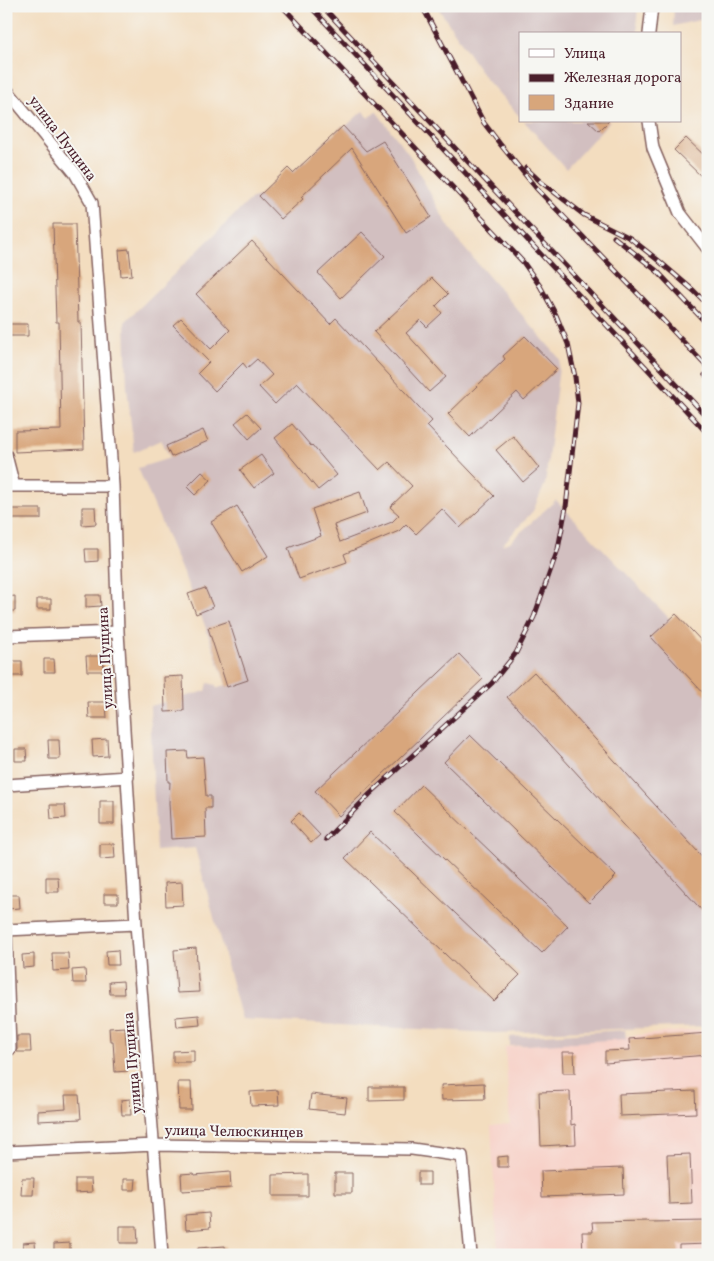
<svg xmlns="http://www.w3.org/2000/svg" width="714" height="1261" viewBox="0 0 714 1261" font-family="Vollkorn,serif">
<style>
.built{fill:#f7d1c8}
.industrial{fill:#d2bfc0}
.building{fill:#d8a67b}
.lines{fill:none;stroke-linecap:round;stroke-linejoin:round}
.minor-casing{stroke:#85625f;stroke-width:14}
.path{stroke:#85625f;stroke-width:2;stroke-dasharray:1 4;stroke-linecap:butt}
.minor{stroke:#fff;stroke-width:11}
.rail-casing{stroke:#4a1f2b;stroke-width:5}
.rail{stroke:#f6f6f2;stroke-width:3;stroke-dasharray:9;stroke-linecap:butt}
.labels{text-anchor:middle;stroke-width:4;stroke-linejoin:round;paint-order:stroke}
.street-label{font-size:15px;fill:#4a1f2b;stroke:#f6f6f2}
</style>
<rect width="100%" height="100%" fill="#f6f6f2"/>
<filter id="ink" filterUnits="userSpaceOnUse"><feTurbulence type="fractalNoise" baseFrequency=".02" numOctaves="2"/><feDisplacementMap in="SourceGraphic" scale="10" xChannelSelector="R" yChannelSelector="G"/><feConvolveMatrix kernelMatrix="1 2 1 2 8 2 1 2 1" color-interpolation-filters="sRGB"/></filter>
<filter id="wash" filterUnits="userSpaceOnUse"><feTurbulence type="fractalNoise" baseFrequency=".0096" numOctaves="4" result="noise"/><feDisplacementMap in="SourceGraphic" scale="20" xChannelSelector="R" yChannelSelector="G"/><feGaussianBlur stdDeviation="1.12" result="paint"/><feColorMatrix in="noise" values="0 0 0 0 0 0 0 0 0 0 0 0 0 0 0 0 0 1.4 0 .05"/><feComposite in="paint" operator="in"/></filter>
<g filter="url(#wash)">
<rect width="100%" height="100%" fill="#f3ddbf"/>
<path class="built" d="M 708,1029 L 708,1255 L 498,1255 L 491,1126 L 510,1124 L 505,1047 Z"/>
<path class="industrial" d="M 437,6 L 638,6 L 637,18 L 638,34 L 520,34 L 520,117 L 485,78 Z
M 674,6 L 708,6 L 708,18 L 673,26 Z
M 363,111 L 369,118 L 376,111 L 410,156 L 443,217 L 459,242 L 560,359 L 545,484 L 533,511 L 502,545 L 510,542 L 556,500 L 708,659 L 708,1026 L 495,1033 L 242,1020 L 195,848 L 156,851 L 150,706 L 206,691 L 208,683 L 216,685 L 216,688 L 226,685 L 204,623 L 138,468 L 170,458 L 161,440 L 134,452 L 127,387 L 125,322 L 252,198 L 259,196 L 288,168 L 293,172 L 343,125 L 345,127 Z
M 524,121 L 610,121 L 566,169 Z
M 625,1030 L 626,1039 L 510,1046 L 510,1037 Z"/>
<g id="blocks">
<path class="building" d="M 588,121 L 609,121 L 599,131 Z
M 343,126 L 366,151 L 383,141 L 431,217 L 406,233 L 352,148 L 301,197 L 303,199 L 281,219 L 259,196 L 288,168 L 293,173 Z
M 686,138 L 708,159 L 708,173 L 703,178 L 674,150 Z
M 53,224 L 75,224 L 78,322 L 81,322 L 84,449 L 15,452 L 15,431 L 61,430 L 59,322 L 56,322 Z
M 362,232 L 385,256 L 341,298 L 318,273 Z
M 252,241 L 330,324 L 336,318 L 432,421 L 427,426 L 494,496 L 460,528 L 442,509 L 416,534 L 406,524 L 399,531 L 344,554 L 347,562 L 299,579 L 288,548 L 321,536 L 312,509 L 360,492 L 367,513 L 334,525 L 340,542 L 392,522 L 399,515 L 390,507 L 412,486 L 389,462 L 380,470 L 297,383 L 275,404 L 259,387 L 272,375 L 257,359 L 247,368 L 243,363 L 215,391 L 198,373 L 209,362 L 173,325 L 181,318 L 211,349 L 230,330 L 196,294 Z
M 129,249 L 132,275 L 121,276 L 119,250 Z
M 432,278 L 448,294 L 436,306 L 442,313 L 427,327 L 420,320 L 406,333 L 446,377 L 429,392 L 374,332 Z
M 6,324 L 28,324 L 28,336 L 6,336 Z
M 525,336 L 557,369 L 524,400 L 517,392 L 470,437 L 448,414 L 505,359 L 503,356 Z
M 247,413 L 261,428 L 249,439 L 235,423 Z
M 292,424 L 311,446 L 312,445 L 337,475 L 318,490 L 275,438 Z
M 203,430 L 208,441 L 171,457 L 166,446 Z
M 513,436 L 539,468 L 523,482 L 496,450 Z
M 261,455 L 274,473 L 254,488 L 240,470 Z
M 202,472 L 211,480 L 195,495 L 187,487 Z
M 237,506 L 268,556 L 242,572 L 211,522 Z
M 82,507 L 95,507 L 96,524 L 82,525 Z
M 6,509 L 41,509 L 41,519 L 6,519 Z
M 85,549 L 98,549 L 98,561 L 86,562 Z
M 205,588 L 213,607 L 196,614 L 188,594 Z
M 86,595 L 100,595 L 101,606 L 86,607 Z
M 15,596 L 15,611 L 6,611 L 6,597 Z
M 37,599 L 51,599 L 51,609 L 37,609 Z
M 676,614 L 708,648 L 708,698 L 651,637 Z
M 229,621 L 248,680 L 227,687 L 208,628 Z
M 459,654 L 483,679 L 339,816 L 315,791 Z
M 86,656 L 103,656 L 104,671 L 87,671 Z
M 44,659 L 54,659 L 55,672 L 44,672 Z
M 10,661 L 22,661 L 22,676 L 10,676 Z
M 534,672 L 708,863 L 708,917 L 507,697 Z
M 183,676 L 184,711 L 165,712 L 164,677 Z
M 88,702 L 106,702 L 107,718 L 89,718 Z
M 470,735 L 616,876 L 589,903 L 444,762 Z
M 107,739 L 108,756 L 93,757 L 92,740 Z
M 48,740 L 59,740 L 60,759 L 49,759 Z
M 15,749 L 26,749 L 27,761 L 15,761 Z
M 187,751 L 188,758 L 203,757 L 206,796 L 211,796 L 211,808 L 205,808 L 206,837 L 171,839 L 169,803 L 170,782 L 168,782 L 167,752 Z
M 421,785 L 568,926 L 542,953 L 395,812 Z
M 100,801 L 114,801 L 114,824 L 100,824 Z
M 50,805 L 65,805 L 66,818 L 51,819 Z
M 299,813 L 320,835 L 311,843 L 291,821 Z
M 370,832 L 520,975 L 494,1001 L 345,858 Z
M 100,844 L 114,844 L 115,858 L 100,859 Z
M 46,877 L 58,877 L 59,892 L 46,892 Z
M 182,882 L 183,905 L 166,906 L 165,883 Z
M 104,894 L 118,894 L 118,903 L 104,903 Z
M 6,895 L 19,895 L 20,908 L 6,909 Z
M 196,948 L 199,992 L 177,993 L 174,950 Z
M 118,950 L 119,965 L 107,965 L 106,951 Z
M 52,953 L 68,953 L 69,970 L 53,971 Z
M 34,954 L 34,967 L 23,968 L 22,955 Z
M 85,969 L 86,983 L 73,983 L 72,970 Z
M 123,981 L 124,994 L 110,994 L 109,982 Z
M 199,1015 L 200,1025 L 177,1027 L 176,1017 Z
M 125,1027 L 128,1071 L 115,1072 L 113,1041 L 110,1041 L 109,1028 Z
M 708,1033 L 708,1055 L 605,1063 L 605,1051 L 630,1050 L 629,1039 Z
M 17,1036 L 30,1036 L 31,1052 L 17,1052 Z
M 194,1050 L 194,1062 L 173,1062 L 173,1051 Z
M 562,1052 L 574,1052 L 575,1073 L 563,1073 Z
M 178,1082 L 191,1082 L 192,1110 L 179,1110 Z
M 484,1083 L 485,1099 L 442,1100 L 441,1085 Z
M 369,1087 L 404,1087 L 404,1100 L 369,1101 Z
M 278,1090 L 279,1105 L 251,1106 L 250,1092 Z
M 570,1091 L 571,1125 L 575,1124 L 576,1144 L 541,1146 L 539,1092 Z
M 695,1091 L 696,1113 L 620,1116 L 619,1094 Z
M 311,1094 L 347,1098 L 345,1113 L 309,1109 Z
M 65,1095 L 79,1095 L 81,1119 L 38,1121 L 38,1111 L 66,1109 Z
M 130,1099 L 131,1115 L 122,1115 L 121,1100 Z
M 690,1154 L 692,1203 L 669,1204 L 667,1155 Z
M 508,1156 L 508,1167 L 498,1167 L 498,1157 Z
M 623,1168 L 624,1194 L 542,1197 L 541,1171 Z
M 230,1172 L 231,1188 L 182,1191 L 181,1174 L 194,1173 L 194,1175 Z
M 418,1172 L 430,1172 L 430,1185 L 418,1185 Z
M 335,1173 L 352,1173 L 352,1193 L 335,1193 Z
M 308,1174 L 308,1196 L 273,1196 L 273,1175 Z
M 22,1178 L 34,1178 L 33,1195 L 21,1195 Z
M 75,1179 L 91,1179 L 92,1192 L 75,1193 Z
M 124,1179 L 136,1179 L 135,1190 L 124,1190 Z
M 209,1213 L 210,1228 L 186,1230 L 185,1215 Z
M 648,1221 L 648,1222 L 708,1221 L 708,1244 L 679,1245 L 679,1255 L 594,1255 L 594,1254 L 583,1254 L 582,1232 L 593,1232 L 592,1222 Z
M 120,1226 L 137,1226 L 138,1243 L 120,1243 Z
M 35,1242 L 36,1255 L 24,1255 L 23,1243 Z
M 70,1243 L 70,1255 L 54,1255 L 54,1244 Z
M 225,1246 L 226,1255 L 198,1255 L 198,1248 Z"/>
</g>
</g>
<g filter="url(#ink)">
<use href="#blocks" fill-opacity="0" stroke="#85625f" stroke-width="1"/>
<g class="lines">
<g class="minor-casing">
<path id="minor" d="M 649,34 L 652,6
M 6,89 L 75,173 L 92,203 L 113,486 L 118,632 L 136,924 L 162,1255
M 649,121 L 653,148 L 680,213 L 708,249
M 6,455 L 14,486
M 6,486 L 113,486
M 6,636 L 118,632
M 6,785 L 128,777
M 6,930 L 136,924
M 6,930 L 10,1049 L 6,1051
M 6,1152 L 154,1145 L 412,1149 L 462,1156 L 471,1255"/>
</g>
<path class="path" d="M 6,16 L 16,6"/>
<use href="#minor" class="minor"/>
<g class="rail-casing">
<path id="rail" d="M 282,6 L 523,262 L 540,286 L 556,315 L 568,344 L 575,377 L 578,403 L 566,507 L 558,549 L 534,617 L 516,653 L 492,683 L 370,794 L 326,839
M 310,6 L 708,434
M 322,6 L 708,418
M 422,6 L 484,123 L 500,144 L 536,188 L 643,299 L 708,368
M 526,168 L 541,182 L 584,215 L 630,238 L 659,261 L 694,291 L 708,305
M 614,237 L 657,271 L 708,325
M 705,375 L 708,378"/>
</g>
<use href="#rail" class="rail"/>
</g>
</g>
<g class="labels">
<g class="street-label">
<text transform="translate(63 138) rotate(53)" y="5">улица Пущина</text>
<text transform="translate(105 658) rotate(-93)" y="5">улица Пущина</text>
<text transform="translate(132 1063) rotate(-95)" y="5">улица Пущина</text>
<text transform="translate(234 1131) rotate(1)" y="5">улица Челюскинцев</text>
</g>
</g>
<rect width="714" height="1261" fill="none" stroke="#f6f6f2" stroke-width="25"/>
<rect x="519" y="32" width="162" height="90" fill="#f6f6f2" stroke="#b1a0a2"/>
<rect x="529" y="49" width="25" height="8" fill="#ffffff" stroke="#b1a0a2"/>
<text x="564" y="58" font-size="15" fill="#4a1f2b">Улица</text>
<rect x="529" y="74" width="25" height="8" fill="#4a1f2b" stroke="#b1a0a2"/>
<text x="564" y="82" font-size="15" fill="#4a1f2b">Железная дорога</text>
<rect x="529" y="95" width="25" height="15" fill="#d8a67b" stroke="#b1a0a2"/>
<text x="564" y="108" font-size="15" fill="#4a1f2b">Здание</text>
</svg>
